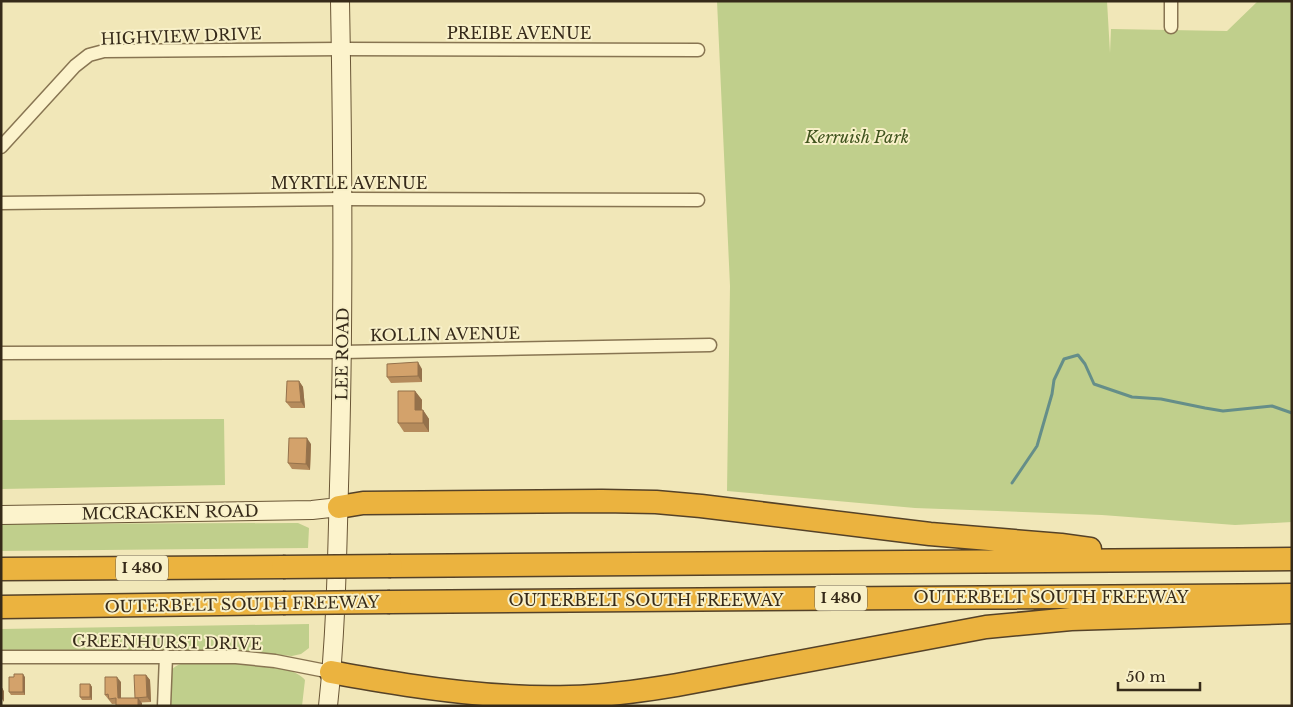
<svg xmlns="http://www.w3.org/2000/svg" width="1293" height="707" viewBox="0 0 1293 707" font-family="'Libre Baskerville',serif">
<style>
.green{fill:#c0cf8c}
.lines{fill:none;stroke-linecap:round;stroke-linejoin:round}
.stream{stroke:#658e89;stroke-width:3}
.street-casing{stroke:#887552;stroke-width:15}
.secondary-casing{stroke:#6a5636;stroke-width:20}
.highway-casing{stroke:#554228;stroke-width:25}
.street{stroke:#fcf3cc;stroke-width:12}
.secondary{stroke:#fcf3cc;stroke-width:18}
.highway{stroke:#ebb33f;stroke-width:22}
.highway-bridge-casing{stroke:#554228;stroke-width:25;stroke-linecap:butt}
.highway-bridge{stroke:#ebb33f;stroke-width:22}
.wall{fill:#b58b5c}
.shaded-wall{fill:#94714b}
.building{fill:#d3a26b;stroke:#94714b}
.labels{text-anchor:middle;stroke-width:4;stroke-linejoin:round;paint-order:stroke}
.shield{fill:#f8f0c8;stroke:#70654e;stroke-width:1}
.shield-label{font-size:15px;font-weight:bold;fill:#362a19}
.street-label{font-size:16px;fill:#362a19;stroke:#f8f0c8}
.park-label{font-size:16px;font-style:italic;fill:#40541e;stroke:#f8f0c8}
</style>
<rect width="100%" height="100%" fill="#f1e7b8"/>
<path class="green" d="M 717,1 L 1107,1 L 1110,53 L 1111,29 L 1227,31 L 1258,1 L 1292,1 L 1292,522 L 1235,525 L 1102,515 L 915,508 L 727,491 L 730,286 Z
M 224,419 L 225,485 L 1,489 L 1,420 Z
M 292,523 L 298,523 L 309,528 L 308,548 L 1,551 L 1,524 Z
M 309,624 L 309,648 L 301,654 L 292,656 L 229,650 L 1,652 L 1,629 Z
M 214,663 C 235,664 293,663 305,680 L 302,706 L 170,706 L 171,671 C 179,659 200,663 214,663 Z"/>
<g class="lines">
<path class="stream" d="M 1012,483 L 1037,446 L 1052,394 L 1054,380 L 1064,359 L 1078,355 L 1085,364 L 1094,384 L 1132,397 L 1161,399 L 1205,408 L 1223,411 L 1272,406 L 1292,413"/>
<g class="street-casing">
<path id="street" d="M 1171,1 L 1171,27
M 1,147 L 75,66 L 89,55 L 104,51 L 341,49 L 698,50
M 1,203 L 343,199 L 698,200
M 1,353 L 342,352 L 710,345
M 1,657 L 236,657 L 275,661 L 331,672
M 164,706 L 166,656"/>
</g>
<g class="secondary-casing">
<path id="secondary" d="M 1,515 L 312,510 L 339,507
M 328,706 C 336,633 337,560 339,486 C 344,325 343,163 340,1"/>
</g>
<g class="highway-casing">
<path id="highway" d="M 339,507 L 363,503 L 602,501 L 656,502 L 701,506 L 930,534 L 1061,545 L 1090,549
M 391,566 L 1292,559
M 1,569 L 283,567
M 390,602 L 1292,595
M 1,607 L 283,603
M 331,672 C 357,677 382,681 407,685 C 461,693 516,699 570,697 C 606,696 641,691 677,685 L 986,627 L 1071,619 L 1292,612"/>
</g>
<use href="#street" class="street"/>
<use href="#secondary" class="secondary"/>
<use href="#highway" class="highway"/>
<g class="highway-bridge-casing">
<path id="highway-bridge" d="M 283,567 L 391,566
M 283,603 L 390,602"/>
</g>
<use href="#highway-bridge" class="highway-bridge"/>
</g>
<path class="wall" d="M 422,369 L 422,382 L 391,383 L 387,377 Z
M 299,381 L 303,387 L 305,408 L 291,408 L 286,402 Z
M 415,391 L 422,400 L 422,410 L 423,410 L 429,419 L 429,432 L 404,432 L 398,423 Z
M 311,444 L 310,470 L 292,469 L 288,463 Z
M 146,675 L 150,680 L 151,702 L 112,704 L 105,695 L 121,682 L 121,698 L 135,698 Z
M 25,677 L 25,695 L 11,695 L 9,692 Z
M 90,684 L 92,687 L 92,700 L 82,700 L 80,697 Z"/>
<path class="shaded-wall" d="M 418,362 L 422,369 L 422,382 L 418,376 Z
M 299,381 L 303,387 L 305,408 L 301,402 Z
M 415,391 L 422,400 L 421,419 L 415,410 Z
M 423,410 L 429,419 L 429,432 L 423,423 Z
M 307,438 L 311,444 L 310,470 L 306,464 Z
M 23,674 L 25,677 L 25,695 L 23,692 Z
M 146,675 L 150,680 L 151,702 L 147,697 Z
M 117,677 L 121,682 L 121,703 L 118,698 Z
M 90,684 L 92,687 L 92,700 L 90,697 Z
M 2,688 L 4,691 L 4,702 L 2,699 Z
M 138,698 L 142,703 L 142,706 L 138,706 Z"/>
<path class="building" d="M 418,362 L 418,376 L 387,377 L 387,364 Z
M 287,381 L 299,381 L 301,402 L 286,402 Z
M 398,391 L 415,391 L 415,410 L 423,410 L 423,423 L 398,423 Z
M 289,438 L 307,438 L 306,464 L 288,463 Z
M 14,674 L 23,674 L 23,692 L 9,692 L 9,677 L 14,677 Z
M 134,675 L 146,675 L 147,697 L 135,698 L 138,698 L 138,706 L 116,706 L 116,698 L 109,699 L 108,694 L 105,695 L 105,677 L 117,677 L 118,698 L 135,698 Z
M 80,684 L 90,684 L 90,697 L 80,697 Z
M 1,688 L 2,688 L 2,699 L 1,699 Z"/>
<g class="labels">
<g class="shield">
<rect x="116" y="555.5" width="52" height="25" rx="4"/>
<rect x="815" y="585.5" width="52" height="25" rx="4"/>
</g>
<g class="shield-label">
<text x="142" y="573">I 480</text>
<text x="841" y="603">I 480</text>
</g>
<g class="street-label">
<text x="519" y="39">PREIBE AVENUE</text>
<text transform="translate(181 36) rotate(-2)" y="6">HIGHVIEW DRIVE</text>
<text x="349" y="189">MYRTLE AVENUE</text>
<text transform="translate(445 334) rotate(-1)" y="6">KOLLIN AVENUE</text>
<text transform="translate(342 354) rotate(-89)" y="6">LEE ROAD</text>
<text transform="translate(170 512) rotate(-1)" y="6">MCCRACKEN ROAD</text>
<text x="1051" y="603">OUTERBELT SOUTH FREEWAY</text>
<text x="646" y="606">OUTERBELT SOUTH FREEWAY</text>
<text transform="translate(242 604) rotate(-1)" y="6">OUTERBELT SOUTH FREEWAY</text>
<text transform="translate(167 642) rotate(1)" y="6">GREENHURST DRIVE</text>
</g>
<g class="park-label">
<text x="857" y="143">Kerruish Park</text>
</g>
</g>
<rect width="1293" height="707" fill="none" stroke="#362a19" stroke-width="5"/>
<path d="M1118 682v8h82v-8" fill="none" stroke="#362a19" stroke-width="2.5"/>
<text x="1126" y="682" font-size="15" fill="#362a19" stroke="#f8f0c8" stroke-width="4" paint-order="stroke">50 m</text>
</svg>
